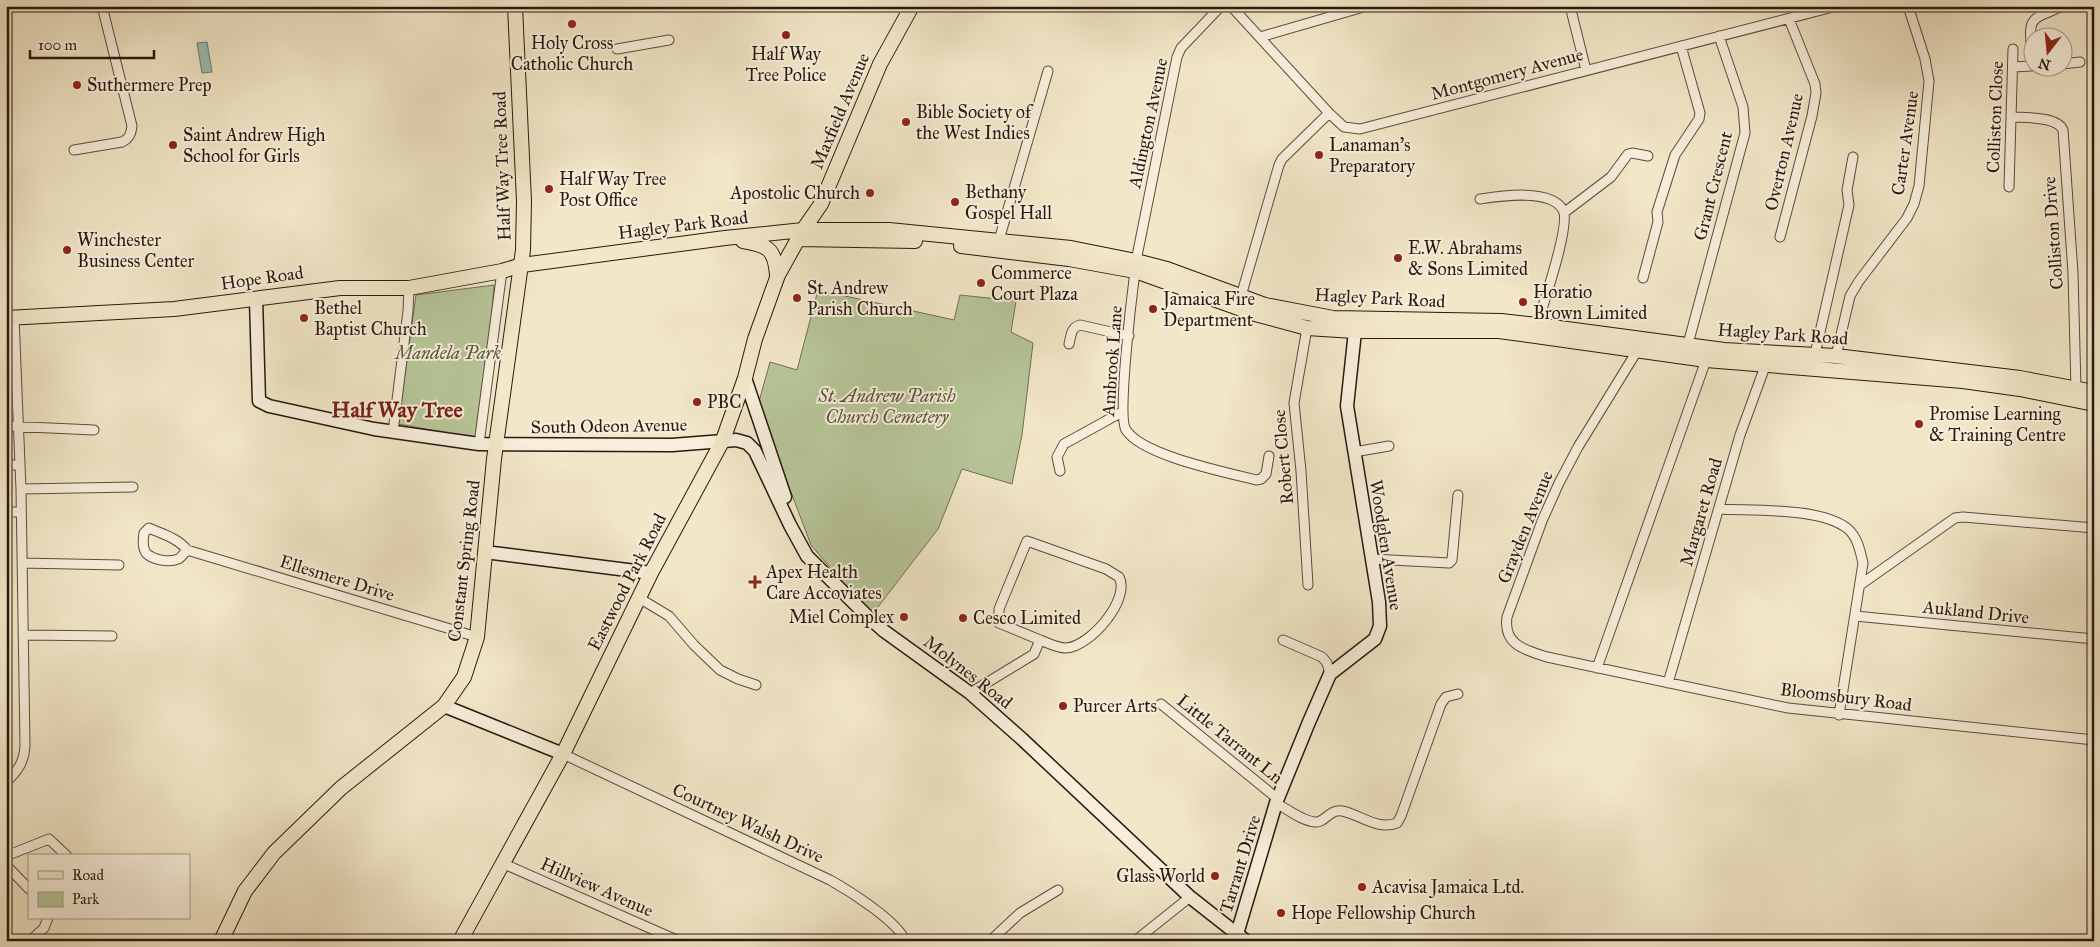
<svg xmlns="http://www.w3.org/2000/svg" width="2100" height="947" viewBox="0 0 2100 947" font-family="'IM FELL Great Primer',serif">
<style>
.green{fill:#b7c699;stroke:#706f54}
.water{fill:#9bbfb7;stroke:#6d7c74}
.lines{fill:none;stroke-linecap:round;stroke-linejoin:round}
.street-casing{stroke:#5b4c3d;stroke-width:11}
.secondary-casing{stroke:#29180f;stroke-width:15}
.primary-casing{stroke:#29180f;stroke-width:16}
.street{stroke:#f7efdb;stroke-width:9}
.secondary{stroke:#f7efdb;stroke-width:12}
.primary{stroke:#f2e7c8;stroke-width:14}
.poi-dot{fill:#8f2418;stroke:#f7efdb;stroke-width:2}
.labels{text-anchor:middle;stroke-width:4;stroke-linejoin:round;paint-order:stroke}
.poi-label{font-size:18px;fill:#29180f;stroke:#f7efdb;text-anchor:start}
.street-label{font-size:18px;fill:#29180f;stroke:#f7efdb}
.park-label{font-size:18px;font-style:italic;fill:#5b553f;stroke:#f7efdb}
.district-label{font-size:22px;font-weight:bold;fill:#7a1f14;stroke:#f7efdb}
</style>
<rect width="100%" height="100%" fill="#f2e7c8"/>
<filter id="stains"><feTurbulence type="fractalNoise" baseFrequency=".004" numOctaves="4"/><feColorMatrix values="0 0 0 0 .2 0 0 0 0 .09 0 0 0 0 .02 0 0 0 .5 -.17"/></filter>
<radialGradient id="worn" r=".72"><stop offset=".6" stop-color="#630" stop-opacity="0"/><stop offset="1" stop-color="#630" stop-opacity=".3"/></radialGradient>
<path class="green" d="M 494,285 L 490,339 L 476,438 L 398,424 L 416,295 Z
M 818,290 L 954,320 L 960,295 L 1016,301 L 1011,332 L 1033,343 L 1022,435 L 1012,484 L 962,469 L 938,529 L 871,616 L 811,545 L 758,405 L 770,362 L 797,370 Z"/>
<path class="water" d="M 207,42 L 212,72 L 202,73 L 197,43 Z"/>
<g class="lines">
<g class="street-casing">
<path id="street" d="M 1231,6 L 1329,113 L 1344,127 L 1360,129 L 1837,6
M 1570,6 L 1586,70
M 1260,37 L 1367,6
M 617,49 L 669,40
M 2032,53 C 2028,16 2030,20 2063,6
M 2062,64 L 2080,62
M 2013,67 L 2032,66
M 2011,117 C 2025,118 2057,116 2063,130 L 2073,273 L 2076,389
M 74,150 L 122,142 C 129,139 131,134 132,126 L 102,6
M 2009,187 L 2013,49
M 1480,199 C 1500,196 1551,188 1563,210 C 1571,224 1543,305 1537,325
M 1565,212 L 1611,177 L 1628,154 L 1632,153 L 1648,156
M 1780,237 L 1812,116 L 1816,93 L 1815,84 L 1789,19
M 999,240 L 1048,71
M 1136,261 L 1177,57 L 1181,48 L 1221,6
M 1135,271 C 1132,294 1117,417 1126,430 C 1143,456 1226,472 1256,480 L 1261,479 L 1266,474 L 1269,456
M 1643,278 L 1658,222 L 1657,212 L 1675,155 L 1699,119 L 1700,113 L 1681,46
M 1241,296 L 1279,165 L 1282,159 L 1329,113
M 1307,328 L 1294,403 L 1301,471 L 1308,585
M 1069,344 C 1071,336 1071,327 1080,325 L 1129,336
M 1688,344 L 1745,133 L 1743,107 L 1719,36
M 1637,351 L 1578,447 L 1559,483 L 1542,521 L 1507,617 C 1503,645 1525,650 1547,657 L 1788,708 L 2094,740
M 1815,354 L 1849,205 L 1847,190 L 1853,157
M 1836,356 L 1850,296 L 1859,281 L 1907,218 L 1914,204 L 1919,186 L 1929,81 L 1925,59 L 1908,6
M 6,426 L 94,430
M 393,432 L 408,311 L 409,288
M 479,444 L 502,271
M 1354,452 L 1389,446
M 6,465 L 20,465
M 1060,471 L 1057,457 L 1064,444 L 1122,412
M 21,489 L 133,487
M 1719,509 C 1753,511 1821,507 1848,529 C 1858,538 1860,551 1863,563 L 1839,715
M 6,512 L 21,512
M 187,550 C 178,538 162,534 149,528 L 144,533 C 143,539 142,547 146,553 C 153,560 169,563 178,559 C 181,558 184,553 187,550 L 477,637
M 1372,559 L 1449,563 L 1452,560 L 1458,495
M 22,563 L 119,565
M 1860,585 L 1955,518 L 1963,517 L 2094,528
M 639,598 L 669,616 L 694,645 L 720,670 L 738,679 L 756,685
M 1855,616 L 2094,639
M 23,635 L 112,636
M 1283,640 L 1322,657 L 1327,663 L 1330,674
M 1597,668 L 1706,360
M 1668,683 L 1740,435 L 1767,361
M 970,693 L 1034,654 L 1040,640 L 999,623 L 999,609 L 1027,541 L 1106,569 L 1119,577 C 1131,599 1090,647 1066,648 C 1057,648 1048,643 1040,640
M 1161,704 L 1278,799
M 563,754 L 830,880 C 848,890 899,922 905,941
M 6,782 C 18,771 24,762 25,746 L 21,489 L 14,317 L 11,316
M 1276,803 C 1287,809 1302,821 1315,822 C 1325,823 1329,809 1342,811 C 1359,814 1378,831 1397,823 L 1401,816 L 1441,704 L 1446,697 L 1458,694
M 6,856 L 49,839 L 67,856
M 502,863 L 679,941
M 6,865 L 29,889
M 30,941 L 44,928 L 48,918
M 990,941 L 1020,913 L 1058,890
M 1135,941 L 1190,897"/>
</g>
<g class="secondary-casing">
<path id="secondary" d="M 256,299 L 259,401 L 269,406 L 374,429 L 479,444 L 672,445 L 736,440 L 747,443 L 755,451 L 790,525 L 807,556 L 865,614 L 884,631 L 970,693 L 1022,739 L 1190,897 L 1246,941
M 745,378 L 785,497
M 485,552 L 651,573
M 444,706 L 563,754
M 1237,934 L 1276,803 L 1309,722 L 1330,674 L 1375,639 L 1380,626 L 1379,602 L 1347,406 L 1356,322"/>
</g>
<g class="primary-casing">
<path id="primary" d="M 797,239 L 915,241
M 743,241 C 768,245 775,249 777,275
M 961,246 L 1069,259 L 1135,271 L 1255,314 L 1307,328 L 1354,331 L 1499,331 L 1706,360 L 1963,381 L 2020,389 L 2094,404
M 6,318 L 174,309 L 340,288 L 409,288 L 502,271 L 522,265 L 725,238 L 803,230 L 889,230 L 1071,248 L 1136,261 L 1167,269 L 1265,305 L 1333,318 L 1501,321 L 1537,325 L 1724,350 L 1836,356 L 2020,378 L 2094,392
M 221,941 L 245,891 L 274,853 L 341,788 L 444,706 L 464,677 L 477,637 L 494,459 L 523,250 L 524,201 L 515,6
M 460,941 L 563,754 L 651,573 L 723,440 L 745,378 L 755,339 L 778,275 L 803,230 L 821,204 L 880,64 L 912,6"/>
</g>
<use href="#street" class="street"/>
<use href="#secondary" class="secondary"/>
<use href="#primary" class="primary"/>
</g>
<g class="poi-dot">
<circle cx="572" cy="24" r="5"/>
<circle cx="786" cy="35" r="5"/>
<circle cx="77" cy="85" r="5"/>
<circle cx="906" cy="122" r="5"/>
<circle cx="173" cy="145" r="5"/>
<circle cx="1319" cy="155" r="5"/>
<circle cx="549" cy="189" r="5"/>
<circle cx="870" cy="193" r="5"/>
<circle cx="955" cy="202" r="5"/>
<circle cx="67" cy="250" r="5"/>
<circle cx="1398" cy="258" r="5"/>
<circle cx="981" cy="283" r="5"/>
<circle cx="797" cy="298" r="5"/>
<circle cx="1523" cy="302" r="5"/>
<circle cx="1153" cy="309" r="5"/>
<circle cx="304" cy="318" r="5"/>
<circle cx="697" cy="402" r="5"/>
<circle cx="1919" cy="424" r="5"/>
<path d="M752.5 574.5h5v5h5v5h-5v5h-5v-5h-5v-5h5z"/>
<circle cx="904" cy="617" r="5"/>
<circle cx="963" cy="618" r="5"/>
<circle cx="1063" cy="706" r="5"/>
<circle cx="1215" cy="876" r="5"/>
<circle cx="1362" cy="887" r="5"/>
<circle cx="1281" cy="913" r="5"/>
</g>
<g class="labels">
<g class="poi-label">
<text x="572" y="49" text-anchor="middle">Holy Cross<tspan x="572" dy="21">Catholic Church</tspan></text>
<text x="786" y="60" text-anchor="middle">Half Way<tspan x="786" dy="21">Tree Police</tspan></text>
<text x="87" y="91">Suthermere Prep</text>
<text x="916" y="118">Bible Society of<tspan x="916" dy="21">the West Indies</tspan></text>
<text x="183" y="141">Saint Andrew High<tspan x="183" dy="21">School for Girls</tspan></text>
<text x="1329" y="151">Lanaman's<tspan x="1329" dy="21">Preparatory</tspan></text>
<text x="559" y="185">Half Way Tree<tspan x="559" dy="21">Post Office</tspan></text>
<text x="965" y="198">Bethany<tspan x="965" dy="21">Gospel Hall</tspan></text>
<text x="860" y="199" text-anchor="end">Apostolic Church</text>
<text x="77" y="246">Winchester<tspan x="77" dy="21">Business Center</tspan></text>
<text x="1408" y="254">E.W. Abrahams<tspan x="1408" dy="21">&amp; Sons Limited</tspan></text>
<text x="991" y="279">Commerce<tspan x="991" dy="21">Court Plaza</tspan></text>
<text x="807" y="294">St. Andrew<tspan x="807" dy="21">Parish Church</tspan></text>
<text x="1533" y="298">Horatio<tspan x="1533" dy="21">Brown Limited</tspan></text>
<text x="1163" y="305">Jamaica Fire<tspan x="1163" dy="21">Department</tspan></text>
<text x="314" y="314">Bethel<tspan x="314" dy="21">Baptist Church</tspan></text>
<text x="707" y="408">PBC</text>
<text x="1929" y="420">Promise Learning<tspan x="1929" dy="21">&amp; Training Centre</tspan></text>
<text x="766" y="578">Apex Health<tspan x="766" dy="21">Care Accoviates</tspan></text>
<text x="894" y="623" text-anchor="end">Miel Complex</text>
<text x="973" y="624">Cesco Limited</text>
<text x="1073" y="712">Purcer Arts</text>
<text x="1205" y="882" text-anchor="end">Glass World</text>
<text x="1372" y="893">Acavisa Jamaica Ltd.</text>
<text x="1291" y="919">Hope Fellowship Church</text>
</g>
<g class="street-label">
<text transform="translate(1507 74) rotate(-15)" y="6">Montgomery Avenue</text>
<text transform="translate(840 111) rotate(-67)" y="6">Maxfield Avenue</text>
<text transform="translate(1995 117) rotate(-88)" y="6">Colliston Close</text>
<text transform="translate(1148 123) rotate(-78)" y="6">Aldington Avenue</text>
<text transform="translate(1905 143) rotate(-82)" y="6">Carter Avenue</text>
<text transform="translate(1784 152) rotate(-77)" y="6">Overton Avenue</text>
<text transform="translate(502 166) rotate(-92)" y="6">Half Way Tree Road</text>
<text transform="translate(1713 186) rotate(-76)" y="6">Grant Crescent</text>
<text transform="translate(683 225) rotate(-7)" y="6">Hagley Park Road</text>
<text transform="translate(2053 233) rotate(-94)" y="6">Colliston Drive</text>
<text transform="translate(262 278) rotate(-8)" y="6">Hope Road</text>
<text transform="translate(1380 298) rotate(3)" y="6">Hagley Park Road</text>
<text transform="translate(1783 334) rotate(4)" y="6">Hagley Park Road</text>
<text transform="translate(1112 361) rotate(-86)" y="6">Ambrook Lane</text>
<text transform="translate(609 426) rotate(-1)" y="6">South Odeon Avenue</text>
<text transform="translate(1283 457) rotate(-95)" y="6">Robert Close</text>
<text transform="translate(1701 512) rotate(-74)" y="6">Margaret Road</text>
<text transform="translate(1525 527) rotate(-68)" y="6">Grayden Avenue</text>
<text transform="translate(1386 545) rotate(81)" y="6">Woodglen Avenue</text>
<text transform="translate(464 561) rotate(-83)" y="6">Constant Spring Road</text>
<text transform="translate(337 578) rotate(17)" y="6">Ellesmere Drive</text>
<text transform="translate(627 582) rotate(-63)" y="6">Eastwood Park Road</text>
<text transform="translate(1976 612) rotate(6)" y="6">Aukland Drive</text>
<text transform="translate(968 672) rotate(38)" y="6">Molynes Road</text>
<text transform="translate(1846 697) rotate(7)" y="6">Bloomsbury Road</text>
<text transform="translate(1230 739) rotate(39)" y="6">Little Tarrant Ln</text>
<text transform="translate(748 823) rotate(25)" y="6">Courtney Walsh Drive</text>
<text transform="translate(1240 864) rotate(-73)" y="6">Tarrant Drive</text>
<text transform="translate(597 887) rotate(24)" y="6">Hillview Avenue</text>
</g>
<g class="park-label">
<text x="448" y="359">Mandela Park</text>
<text x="887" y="402">St. Andrew Parish<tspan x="887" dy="21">Church Cemetery</tspan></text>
</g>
<g class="district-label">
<text x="397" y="417">Half Way Tree</text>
</g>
</g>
<rect width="2100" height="947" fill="none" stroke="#f2e7c8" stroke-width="25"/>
<rect x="8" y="8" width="2085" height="932" fill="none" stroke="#29180f" stroke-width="2.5"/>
<rect x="12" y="12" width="2075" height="922" fill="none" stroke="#29180f"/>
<rect x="28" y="854" width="162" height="65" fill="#f7efdb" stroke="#a59989"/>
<rect x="38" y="871" width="25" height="8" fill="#f2e7c8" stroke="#a59989"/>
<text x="72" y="880" font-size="15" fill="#29180f">Road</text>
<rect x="38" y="892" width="25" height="15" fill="#b7c699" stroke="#a59989"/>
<text x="72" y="904" font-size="15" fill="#29180f">Park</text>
<g transform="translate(2048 52) rotate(196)"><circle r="24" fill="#f7efdb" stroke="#a59989"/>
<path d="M0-4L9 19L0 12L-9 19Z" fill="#8f2418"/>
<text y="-8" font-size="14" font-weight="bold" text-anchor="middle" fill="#29180f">N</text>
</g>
<path d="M30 50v8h124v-8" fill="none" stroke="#29180f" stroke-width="2.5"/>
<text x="38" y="50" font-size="15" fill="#29180f" stroke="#f7efdb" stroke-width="4" paint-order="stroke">100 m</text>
<rect width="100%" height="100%" filter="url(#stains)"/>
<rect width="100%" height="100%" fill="url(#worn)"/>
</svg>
